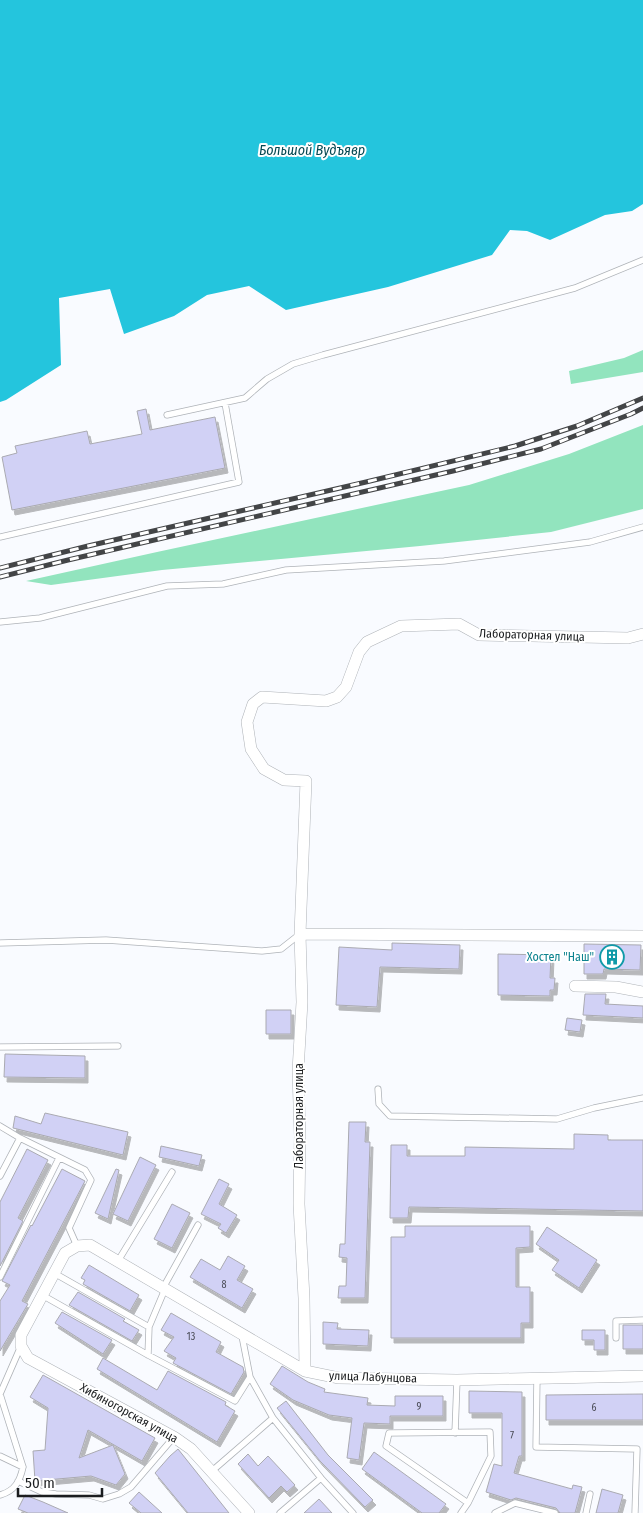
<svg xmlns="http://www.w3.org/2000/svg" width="643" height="1513" viewBox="0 0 643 1513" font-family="'Fira Sans Condensed',sans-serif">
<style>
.green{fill:#92e4be}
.water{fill:#24c5dd}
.building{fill:#d1d1f5;stroke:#aaaab1;filter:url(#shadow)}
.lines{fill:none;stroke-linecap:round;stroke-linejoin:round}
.service-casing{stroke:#afb3b8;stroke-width:7}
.minor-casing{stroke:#afb3b8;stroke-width:12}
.service{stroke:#fff;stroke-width:5.5}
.minor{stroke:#fff;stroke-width:11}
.rail-casing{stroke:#434547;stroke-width:5}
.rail{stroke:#fff;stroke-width:3;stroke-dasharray:9;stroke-linecap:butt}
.labels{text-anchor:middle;stroke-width:4;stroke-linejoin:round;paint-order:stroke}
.number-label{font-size:10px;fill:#484a54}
.street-label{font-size:12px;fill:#1b1d1f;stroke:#fff}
.culture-label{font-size:12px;fill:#0d838f;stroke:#fff;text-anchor:end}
.water-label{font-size:14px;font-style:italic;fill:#054953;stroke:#fff}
</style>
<defs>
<filter id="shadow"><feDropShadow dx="3" dy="5" stdDeviation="0" flood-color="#0004"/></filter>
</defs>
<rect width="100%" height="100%" fill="#f9fbff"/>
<path class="green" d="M 643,350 L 643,372 L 571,384 L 569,371 L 624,358 Z
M 643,425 L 643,509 L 551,532 L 420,546 L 162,570 L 51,585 L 26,581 L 157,552 L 469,485 L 569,454 Z"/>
<path class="water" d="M 0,0 L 643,0 L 643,204 L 632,211 L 605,215 L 550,240 L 527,231 L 510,230 L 492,255 L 388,287 L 286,310 L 249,286 L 207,295 L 174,316 L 124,334 L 110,289 L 59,298 L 61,365 L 6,400 L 0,402 Z"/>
<path class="building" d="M 146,409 L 150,430 L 215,417 L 225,468 L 12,510 L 2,457 L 17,453 L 15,446 L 87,431 L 90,444 L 142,434 L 137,411 Z
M 392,943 L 460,945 L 459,969 L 380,967 L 377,1007 L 336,1005 L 339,947 L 392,950 Z
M 584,944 L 641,945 L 640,970 L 604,969 L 603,974 L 584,974 Z
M 498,954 L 551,955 L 550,978 L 555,978 L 554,990 L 550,990 L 550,996 L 498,995 Z
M 585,994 L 606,994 L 605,1004 L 643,1006 L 643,1018 L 583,1015 Z
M 266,1010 L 291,1010 L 291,1034 L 266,1034 Z
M 567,1018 L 582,1020 L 580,1032 L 565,1030 Z
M 5,1054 L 85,1056 L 85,1078 L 4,1077 Z
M 45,1113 L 128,1132 L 123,1155 L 13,1128 L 15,1116 L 41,1124 Z
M 349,1122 L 366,1122 L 365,1142 L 370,1142 L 365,1298 L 338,1298 L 339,1286 L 346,1286 L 347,1258 L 339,1257 L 340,1244 L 345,1244 Z
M 574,1134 L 608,1135 L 608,1140 L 643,1140 L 643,1211 L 409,1207 L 408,1218 L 390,1218 L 391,1145 L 407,1145 L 407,1156 L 465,1156 L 465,1147 L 574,1149 Z
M 161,1146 L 202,1155 L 199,1166 L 159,1157 Z
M 27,1149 L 48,1160 L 18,1218 L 23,1221 L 0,1266 L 0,1202 Z
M 140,1157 L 156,1165 L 128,1221 L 113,1214 Z
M 62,1169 L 85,1181 L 22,1301 L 28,1304 L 0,1351 L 0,1301 L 10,1285 L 2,1281 L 31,1225 L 32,1226 Z
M 116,1169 L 119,1170 L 108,1219 L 95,1213 Z
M 219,1179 L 229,1184 L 219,1204 L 237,1215 L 226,1233 L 218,1228 L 221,1224 L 201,1214 Z
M 172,1204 L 190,1213 L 172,1248 L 154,1239 Z
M 405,1226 L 530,1226 L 530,1247 L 516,1248 L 516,1287 L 530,1287 L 530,1323 L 521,1323 L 521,1338 L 391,1338 L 391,1237 L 405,1237 Z
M 547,1227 L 597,1260 L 579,1288 L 552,1270 L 559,1260 L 536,1244 Z
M 228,1256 L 245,1266 L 237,1280 L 253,1289 L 242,1308 L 190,1277 L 201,1259 L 220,1270 Z
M 89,1265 L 139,1295 L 130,1311 L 83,1284 L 85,1280 L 81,1278 Z
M 78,1292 L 125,1319 L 123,1321 L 139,1330 L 132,1341 L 69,1305 Z
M 62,1312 L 112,1340 L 103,1354 L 55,1323 Z
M 171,1313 L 221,1342 L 216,1352 L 243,1367 L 244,1372 L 231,1394 L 173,1363 L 176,1358 L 164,1351 L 174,1337 L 161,1330 Z
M 323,1322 L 338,1323 L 337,1329 L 369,1330 L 368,1346 L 323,1344 Z
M 623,1325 L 643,1325 L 643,1349 L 623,1349 Z
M 582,1330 L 605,1330 L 605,1350 L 594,1350 L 594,1340 L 582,1340 Z
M 103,1358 L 157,1390 L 168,1371 L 226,1402 L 225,1405 L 235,1411 L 217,1442 L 97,1369 Z
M 282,1366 L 308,1382 L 325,1389 L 324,1392 L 368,1398 L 367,1405 L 395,1406 L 395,1396 L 443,1396 L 443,1416 L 390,1416 L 390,1424 L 364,1423 L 359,1460 L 347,1458 L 352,1418 L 329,1415 L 293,1400 L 270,1384 Z
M 43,1375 L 155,1438 L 142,1461 L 88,1430 L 79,1458 L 113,1445 L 125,1474 L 116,1485 L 91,1476 L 35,1481 L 33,1451 L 45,1450 L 48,1408 L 30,1397 Z
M 469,1391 L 522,1392 L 522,1456 L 519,1456 L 514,1473 L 572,1489 L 573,1485 L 582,1487 L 575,1513 L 560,1513 L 556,1508 L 516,1498 L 511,1500 L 486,1492 L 494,1464 L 502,1466 L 502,1413 L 469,1413 Z
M 643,1394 L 643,1420 L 546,1420 L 546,1395 Z
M 286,1401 L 328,1455 L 373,1500 L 365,1507 L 320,1461 L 277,1408 Z
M 178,1449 L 229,1513 L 188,1513 L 155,1473 L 170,1456 Z
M 374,1452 L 446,1504 L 439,1513 L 422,1513 L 362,1469 Z
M 248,1454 L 258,1466 L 268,1456 L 295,1485 L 287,1492 L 281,1486 L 269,1498 L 238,1464 Z
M 602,1489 L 623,1495 L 618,1513 L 596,1513 Z
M 139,1492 L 162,1513 L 141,1513 L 129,1503 Z
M 25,1495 L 43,1502 L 68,1513 L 28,1513 L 18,1509 Z
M 319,1499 L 332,1513 L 304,1513 Z"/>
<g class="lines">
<g class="service-casing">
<path id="service" d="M 167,415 L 245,398 L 267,379 L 293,364 L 323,355 L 575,288 L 643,260
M 0,537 L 239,482 L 225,403
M 0,622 L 40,618 L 167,586 L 223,584 L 286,570 L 444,561 L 590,542 L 643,527
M 0,943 L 106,940 L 262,951 L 281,949 L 300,934
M 0,1047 L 118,1046
M 378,1089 L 379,1104 L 390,1116 L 557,1119 L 594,1108 L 643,1098
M 0,1126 L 20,1138
M 0,1176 L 20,1138 L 85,1170 L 91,1180 L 69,1228 L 77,1246
M 118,1261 L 172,1172
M 54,1273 L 149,1327
M 0,1277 L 59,1158
M 163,1288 L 198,1225
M 42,1295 L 148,1355 L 235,1401 L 250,1377
M 616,1338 L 616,1321 L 643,1320
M 148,1355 L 149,1327 L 165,1289
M 537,1377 L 536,1447 L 637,1449 L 635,1513
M 0,1394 L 21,1346
M 273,1418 L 321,1478 L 280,1513
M 455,1433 L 457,1380
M 0,1456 L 23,1467
M 212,1471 L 273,1418 L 250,1377 L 242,1336
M 321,1478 L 353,1513
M 18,1481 L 42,1492 L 56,1494 L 89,1495 L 103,1499 L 119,1494 L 131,1487 L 174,1437
M 0,1495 C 15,1491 20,1481 23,1467 L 0,1394
M 461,1513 L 468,1503 L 491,1456 L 490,1432 L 389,1433 L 386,1446 L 468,1503
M 495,1513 L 515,1503 L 555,1513
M 586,1513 L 590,1494"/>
</g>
<g class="minor-casing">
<path id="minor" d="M 300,934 L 643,936
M 575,986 L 616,987 L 643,992
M 305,1371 L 304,1298 L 299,1204 L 300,1136 L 298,1071 L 302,1002 L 300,934 L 306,781 L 284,780 L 264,769 L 251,749 L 247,722 L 253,704 L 262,697 L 326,701 L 337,697 L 346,687 L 359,652 L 367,642 L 401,626 L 459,624 L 479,635 L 628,638 L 643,634
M 249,1513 L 191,1449 L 174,1437 L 28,1358 L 21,1346 L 21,1335 L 65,1253 L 77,1246 L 90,1245 L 305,1371 L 339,1378 L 457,1380 L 643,1376"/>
</g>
<use href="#service" class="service"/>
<use href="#minor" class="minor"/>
<g class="rail-casing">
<path id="rail" d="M 0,568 L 88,546 L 366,482 L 515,446 L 577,426 L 643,398
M 0,577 L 68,560 L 453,471 L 541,449 L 631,414 L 643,408"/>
</g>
<use href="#rail" class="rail"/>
</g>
<defs>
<g id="building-ring" transform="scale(1.25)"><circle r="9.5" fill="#fff" stroke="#0f9aa8" stroke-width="1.5"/><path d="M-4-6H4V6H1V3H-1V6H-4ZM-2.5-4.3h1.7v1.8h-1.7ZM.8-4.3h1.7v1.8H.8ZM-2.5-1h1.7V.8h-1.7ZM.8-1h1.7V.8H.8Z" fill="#0f9aa8"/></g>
</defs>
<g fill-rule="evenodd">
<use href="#building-ring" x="612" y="957"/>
</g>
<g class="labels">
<g class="number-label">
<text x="224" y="1288">8</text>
<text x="191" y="1340">13</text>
<text x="419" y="1410">9</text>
<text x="594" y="1411">6</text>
<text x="512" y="1439">7</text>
</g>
<g class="street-label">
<text transform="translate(532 635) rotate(2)" y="4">Лабораторная улица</text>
<text transform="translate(299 1116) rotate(-90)" y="4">Лабораторная улица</text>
<text transform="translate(373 1377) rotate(2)" y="4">улица Лабунцова</text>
<text transform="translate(129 1413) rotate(29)" y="4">Хибиногорская улица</text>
</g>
<g class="culture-label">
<text x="594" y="961">Хостел "Наш"</text>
</g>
<g class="water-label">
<text x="312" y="155">Большой Вудъявр</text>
</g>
</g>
<path d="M18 1488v8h84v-8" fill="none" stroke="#1b1d1f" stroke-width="2.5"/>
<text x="25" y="1488" font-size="15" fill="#1b1d1f" stroke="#ffffff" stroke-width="4" paint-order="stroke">50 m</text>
</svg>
